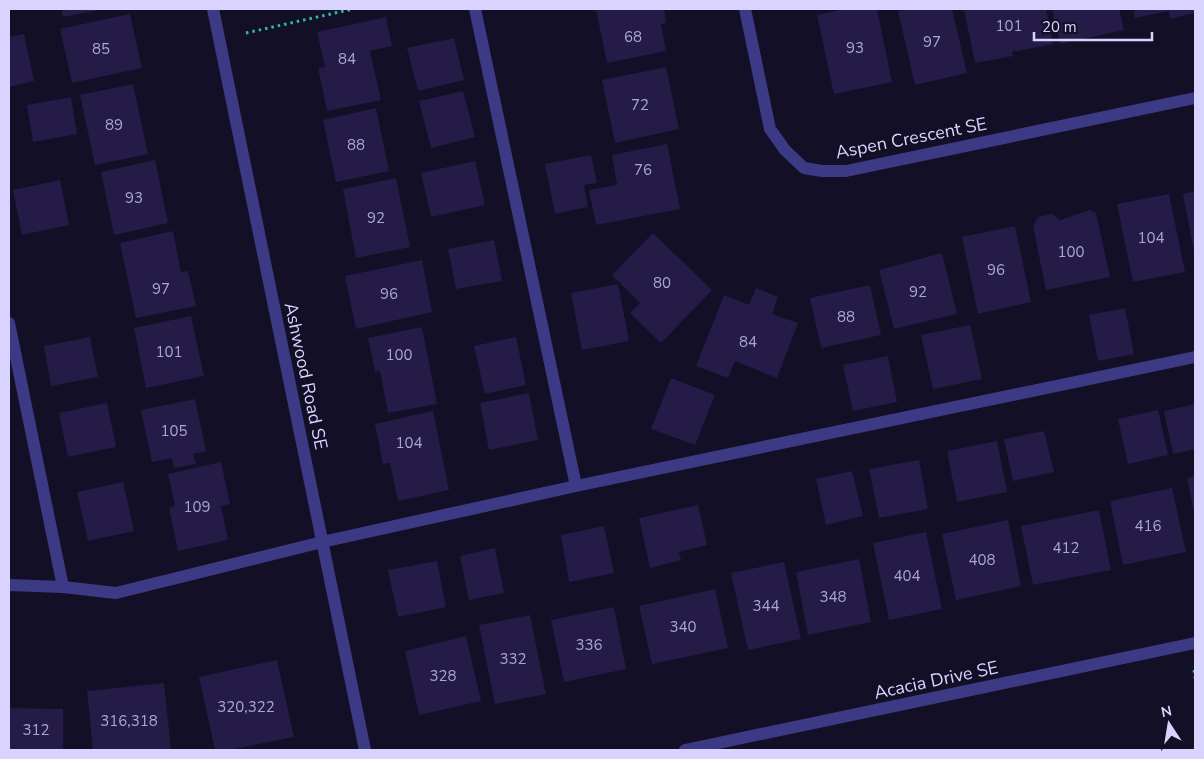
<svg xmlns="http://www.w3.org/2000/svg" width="1204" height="759" viewBox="0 0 1204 759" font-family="'Nunito Sans',sans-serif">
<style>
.building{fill:#241b47}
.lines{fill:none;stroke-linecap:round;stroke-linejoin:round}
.path{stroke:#2fb8b0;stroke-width:3;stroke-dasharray:2.5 4;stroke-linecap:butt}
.minor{stroke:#3d3a85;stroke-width:12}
.labels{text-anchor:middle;stroke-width:4;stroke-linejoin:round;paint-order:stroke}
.number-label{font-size:15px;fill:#aca6d1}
.street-label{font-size:18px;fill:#d9d4ff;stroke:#130f26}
</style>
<rect width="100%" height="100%" fill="#130f26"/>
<path class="building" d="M 61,9 L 99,9 L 99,10 L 63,17 Z
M 596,9 L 664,9 L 666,23 L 661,24 L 666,51 L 607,63 Z
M 845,9 L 877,9 L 892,82 L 834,94 L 817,15 Z
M 907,9 L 952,9 L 967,73 L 915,85 L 898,11 Z
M 964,9 L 1046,9 L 1053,44 L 1012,52 L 1013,56 L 975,63 Z
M 1052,9 L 1119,9 L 1124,30 L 1060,44 Z
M 1133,9 L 1195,9 L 1195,13 L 1170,19 L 1169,11 L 1135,18 Z
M 130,14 L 142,68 L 72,83 L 60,29 Z
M 386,17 L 392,46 L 370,51 L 381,100 L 327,111 L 318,68 L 325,67 L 317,32 Z
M 24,34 L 34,81 L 9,87 L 9,37 Z
M 454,38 L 464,80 L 418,91 L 407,48 Z
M 666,67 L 679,129 L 615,143 L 602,80 Z
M 133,84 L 148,154 L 95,165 L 80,95 Z
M 463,91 L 475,137 L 431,148 L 419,101 Z
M 71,97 L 77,134 L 33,142 L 27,105 Z
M 376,108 L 389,171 L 336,182 L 323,120 Z
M 667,144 L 680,209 L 596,225 L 589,190 L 617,185 L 612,155 Z
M 591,155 L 597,183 L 584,185 L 588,207 L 555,214 L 545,164 Z
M 155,160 L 168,223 L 114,235 L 101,172 Z
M 475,161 L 485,205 L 431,217 L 421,173 Z
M 396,178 L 410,247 L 356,258 L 343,189 Z
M 60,180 L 69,225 L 22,235 L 13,190 Z
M 1195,191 L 1195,252 L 1194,252 L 1183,194 Z
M 1169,194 L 1185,272 L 1133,282 L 1117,204 Z
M 1090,210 L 1096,213 L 1110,277 L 1046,290 L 1033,226 L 1038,217 L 1052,214 L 1060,220 Z
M 1015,226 L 1031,302 L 978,314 L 962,237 Z
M 173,231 L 181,272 L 188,271 L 196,306 L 136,318 L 120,243 Z
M 653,233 L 712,290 L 661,343 L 630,313 L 640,303 L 612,275 Z
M 494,240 L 502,281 L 456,289 L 448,249 Z
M 942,253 L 957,314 L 894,329 L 879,270 Z
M 422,260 L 432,312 L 356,329 L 345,276 Z
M 618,284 L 629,341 L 582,350 L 571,293 Z
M 870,285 L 881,335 L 821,348 L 810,298 Z
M 756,288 L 778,297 L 772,314 L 798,323 L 777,378 L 735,361 L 728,378 L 696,366 L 724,295 L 749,305 Z
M 1125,308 L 1134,354 L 1098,361 L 1089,315 Z
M 191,316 L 204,376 L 146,388 L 134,328 Z
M 970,325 L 982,379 L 933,389 L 921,335 Z
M 422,327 L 437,404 L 388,413 L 380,371 L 375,372 L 368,338 Z
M 90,337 L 98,377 L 51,386 L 44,346 Z
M 516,337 L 526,385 L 485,394 L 474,346 Z
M 888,356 L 897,402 L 853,411 L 843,365 Z
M 671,378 L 715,395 L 695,445 L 651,429 Z
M 529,393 L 538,440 L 489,450 L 480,403 Z
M 195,399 L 206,451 L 193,454 L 196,464 L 174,468 L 172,458 L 152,462 L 141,410 Z
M 107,403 L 116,447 L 68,457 L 59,413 Z
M 1195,404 L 1195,449 L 1173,454 L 1164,411 Z
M 1158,410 L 1168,455 L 1128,464 L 1118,419 Z
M 433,411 L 449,490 L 398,501 L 390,463 L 383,464 L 375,424 Z
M 1044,431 L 1054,472 L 1013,481 L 1004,439 Z
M 997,441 L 1007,492 L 957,502 L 947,451 Z
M 919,460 L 928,509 L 879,518 L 869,469 Z
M 221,462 L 230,504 L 221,506 L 228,540 L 178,551 L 169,508 L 175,506 L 168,474 Z
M 852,471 L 863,516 L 826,525 L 816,479 Z
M 1195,476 L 1195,512 L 1194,513 L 1187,478 Z
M 123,482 L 134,531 L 88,541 L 77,492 Z
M 1172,488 L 1186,552 L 1123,565 L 1110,501 Z
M 698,505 L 707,545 L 679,552 L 681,560 L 650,568 L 639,518 Z
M 1099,510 L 1111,570 L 1033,585 L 1021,526 Z
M 1008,520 L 1021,586 L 956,600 L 942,534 Z
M 604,526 L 614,573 L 569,582 L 561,535 Z
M 926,532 L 942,609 L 889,620 L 873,543 Z
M 495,548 L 504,593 L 469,600 L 460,556 Z
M 859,559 L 871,622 L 808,635 L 796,572 Z
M 437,561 L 446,607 L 398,617 L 388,570 Z
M 784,562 L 801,639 L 748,650 L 731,573 Z
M 715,589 L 728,648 L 652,664 L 639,606 Z
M 614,607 L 626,669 L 564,682 L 551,620 Z
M 530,615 L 546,694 L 495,704 L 479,625 Z
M 466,636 L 481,701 L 419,715 L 405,651 Z
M 277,660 L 294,737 L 229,750 L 215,750 L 199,677 Z
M 164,683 L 171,750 L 93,750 L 87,691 Z
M 9,708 L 63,709 L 63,750 L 9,750 Z"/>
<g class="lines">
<path class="path" d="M 246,33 L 353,9
M 1194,670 L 1195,678"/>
<path class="minor" d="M 213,9 L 365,750
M 475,9 L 576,486 L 1195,357
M 745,9 L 770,129 L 785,150 L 804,168 L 822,171 L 846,171 L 1195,98
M 9,323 L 63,587 L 116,593 L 322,542 L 576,486
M 9,585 L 63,587
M 685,750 L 1195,643"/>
</g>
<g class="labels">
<g class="number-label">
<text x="1009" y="31">101</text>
<text x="633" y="42">68</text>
<text x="932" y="47">97</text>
<text x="855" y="53">93</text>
<text x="101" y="54">85</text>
<text x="347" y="64">84</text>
<text x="640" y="110">72</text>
<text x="114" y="130">89</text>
<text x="356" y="150">88</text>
<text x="643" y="175">76</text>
<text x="134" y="203">93</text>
<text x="376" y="223">92</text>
<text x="1151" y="243">104</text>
<text x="1071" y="257">100</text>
<text x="996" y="275">96</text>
<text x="662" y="288">80</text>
<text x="161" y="294">97</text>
<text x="918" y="297">92</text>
<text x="389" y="299">96</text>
<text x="846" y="322">88</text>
<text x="748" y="347">84</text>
<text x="169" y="357">101</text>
<text x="399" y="360">100</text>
<text x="174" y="436">105</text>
<text x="409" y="448">104</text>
<text x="197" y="512">109</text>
<text x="1148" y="531">416</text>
<text x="1066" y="553">412</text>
<text x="982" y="565">408</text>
<text x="907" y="581">404</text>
<text x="833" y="602">348</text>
<text x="766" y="611">344</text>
<text x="683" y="632">340</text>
<text x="589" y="650">336</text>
<text x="513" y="664">332</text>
<text x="443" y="681">328</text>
<text x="246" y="712">320,322</text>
<text x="129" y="726">316,318</text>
<text x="36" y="735">312</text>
</g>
<g class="street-label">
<text transform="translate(911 138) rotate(-11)" y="6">Aspen Crescent SE</text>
<text transform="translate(306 376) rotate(78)" y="6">Ashwood Road SE</text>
<text transform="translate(936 680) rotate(-12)" y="6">Acacia Drive SE</text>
</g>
</g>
<rect width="1204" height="759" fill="none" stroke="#d9d4ff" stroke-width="20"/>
<g transform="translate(1169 724) rotate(348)" stroke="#130f26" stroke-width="4" paint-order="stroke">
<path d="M0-4L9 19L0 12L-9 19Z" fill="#d9d4ff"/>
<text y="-8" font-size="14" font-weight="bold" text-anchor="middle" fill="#d9d4ff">N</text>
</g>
<path d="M1034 32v8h118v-8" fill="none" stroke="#d9d4ff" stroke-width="2.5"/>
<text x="1042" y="32" font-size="15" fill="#d9d4ff" stroke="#130f26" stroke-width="4" paint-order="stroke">20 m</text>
</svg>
